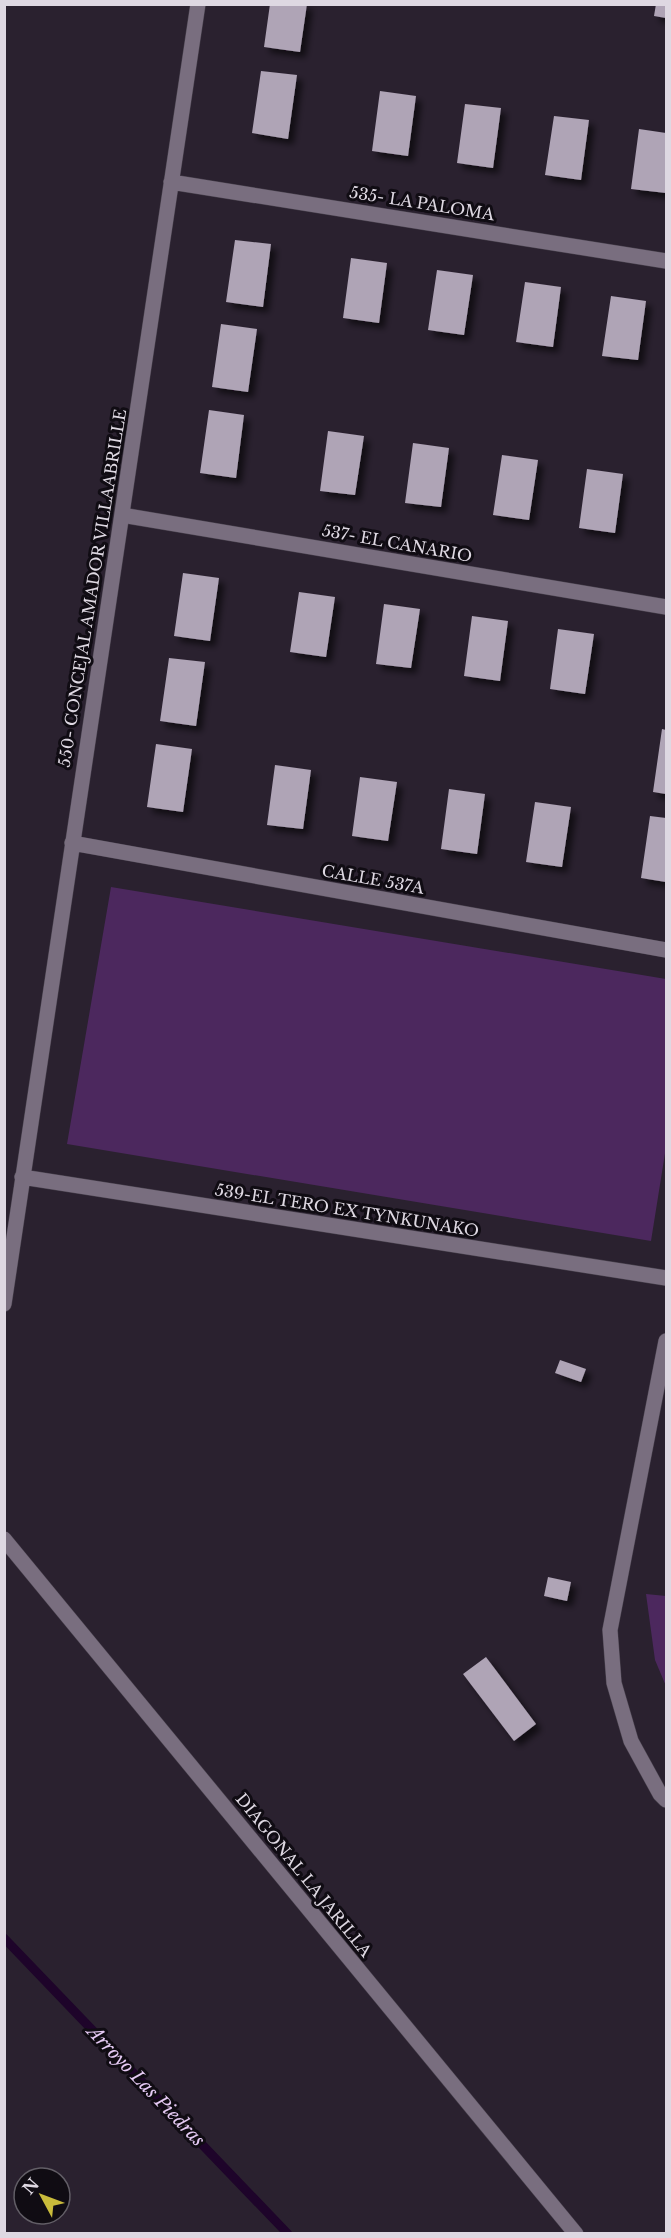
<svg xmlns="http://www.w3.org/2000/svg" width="671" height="2238" viewBox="0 0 671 2238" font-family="'Libre Baskerville',serif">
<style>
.green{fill:#4c285e}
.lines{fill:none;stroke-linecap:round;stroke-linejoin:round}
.stream{stroke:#1e042a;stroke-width:9}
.building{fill:#afa4b6;filter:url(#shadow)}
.minor-casing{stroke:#47404c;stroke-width:16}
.minor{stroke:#796e7f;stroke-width:15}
.labels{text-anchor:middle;stroke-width:6;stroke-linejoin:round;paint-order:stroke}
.street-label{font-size:16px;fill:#ded8e2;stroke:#100c13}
.water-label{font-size:18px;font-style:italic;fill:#e5caf4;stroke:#100c13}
</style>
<defs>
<filter id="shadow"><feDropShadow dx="5.5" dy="5.5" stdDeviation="3" flood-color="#0009"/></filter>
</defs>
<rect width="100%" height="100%" fill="#2a212f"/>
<path class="green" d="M 111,887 L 666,979 L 666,1147 L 651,1241 L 67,1144 Z
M 646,1594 L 666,1596 L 666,1686 L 655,1660 Z"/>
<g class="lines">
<path class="stream" d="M 4,1938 L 288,2234"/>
</g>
<path class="building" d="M 270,4 L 307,4 L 300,52 L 264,47 Z
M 656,4 L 666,4 L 666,18 L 654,16 Z
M 261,71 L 297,75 L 288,139 L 252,133 Z
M 380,91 L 416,96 L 408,156 L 372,151 Z
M 465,104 L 501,108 L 493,168 L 457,163 Z
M 554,116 L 589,120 L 581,180 L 545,175 Z
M 639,129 L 666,133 L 666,193 L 631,189 Z
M 235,240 L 271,244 L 263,307 L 226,302 Z
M 351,258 L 387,263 L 379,323 L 343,318 Z
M 437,270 L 473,275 L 464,335 L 428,330 Z
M 525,282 L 561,287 L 553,347 L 516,342 Z
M 611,296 L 646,301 L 638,360 L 602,356 Z
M 221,324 L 257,329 L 248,392 L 212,387 Z
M 209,410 L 244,415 L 236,478 L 200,473 Z
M 328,431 L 364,436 L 355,495 L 320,491 Z
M 413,443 L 449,448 L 441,507 L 405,503 Z
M 502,455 L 538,460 L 529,520 L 493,515 Z
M 587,469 L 623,474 L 615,533 L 579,528 Z
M 183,573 L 219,578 L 210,641 L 174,636 Z
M 299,592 L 335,597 L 326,657 L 290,652 Z
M 384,604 L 420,609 L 411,668 L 376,664 Z
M 472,616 L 508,621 L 500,681 L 464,676 Z
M 558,629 L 594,634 L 585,694 L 550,689 Z
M 169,658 L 205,662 L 196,726 L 160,721 Z
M 662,729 L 666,730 L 666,794 L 653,792 Z
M 156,744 L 192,749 L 183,812 L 147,807 Z
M 275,765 L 311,770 L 303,829 L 267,825 Z
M 360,777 L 397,782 L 388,841 L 352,836 Z
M 449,789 L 485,794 L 477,854 L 441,849 Z
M 535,802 L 571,807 L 562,867 L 526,862 Z
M 650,816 L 666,818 L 666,882 L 641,878 Z
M 560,1360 L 586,1369 L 581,1382 L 555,1373 Z
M 548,1577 L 571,1582 L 567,1601 L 544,1596 Z
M 486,1657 L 536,1724 L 514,1741 L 463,1674 Z"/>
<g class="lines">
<g class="minor-casing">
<path id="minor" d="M 171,182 L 666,261
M 122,515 L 666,607
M 72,843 L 666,950
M 22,1177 L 666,1278
M 4,1304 L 198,4
M 666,1341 L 610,1630 L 614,1683 L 631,1741 L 660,1794 L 666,1800
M 4,1539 L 576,2234"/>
</g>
<use href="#minor" class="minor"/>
</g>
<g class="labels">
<g class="street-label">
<text transform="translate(422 203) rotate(9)" y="6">535- LA PALOMA</text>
<text transform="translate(397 543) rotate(10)" y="6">537- EL CANARIO</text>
<text transform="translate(92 588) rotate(-81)" y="6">550- CONCEJAL AMADOR VILLAABRILLE</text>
<text transform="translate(373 879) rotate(10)" y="6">CALLE 537A</text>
<text transform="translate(347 1210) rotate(9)" y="6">539-EL TERO EX TYNKUNAKO</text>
<text transform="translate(304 1875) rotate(51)" y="6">DIAGONAL LA JARILLA</text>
</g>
<g class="water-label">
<text transform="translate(146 2086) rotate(46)" y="6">Arroyo Las Piedras</text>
</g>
</g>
<rect width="671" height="2238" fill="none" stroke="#ded8e2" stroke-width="12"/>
<g transform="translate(42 2196) rotate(311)"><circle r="28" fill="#100c13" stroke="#625e66" stroke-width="1.5"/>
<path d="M0-4.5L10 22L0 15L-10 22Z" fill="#c9bb3b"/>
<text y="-9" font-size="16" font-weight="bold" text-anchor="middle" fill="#ded8e2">N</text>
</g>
</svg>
